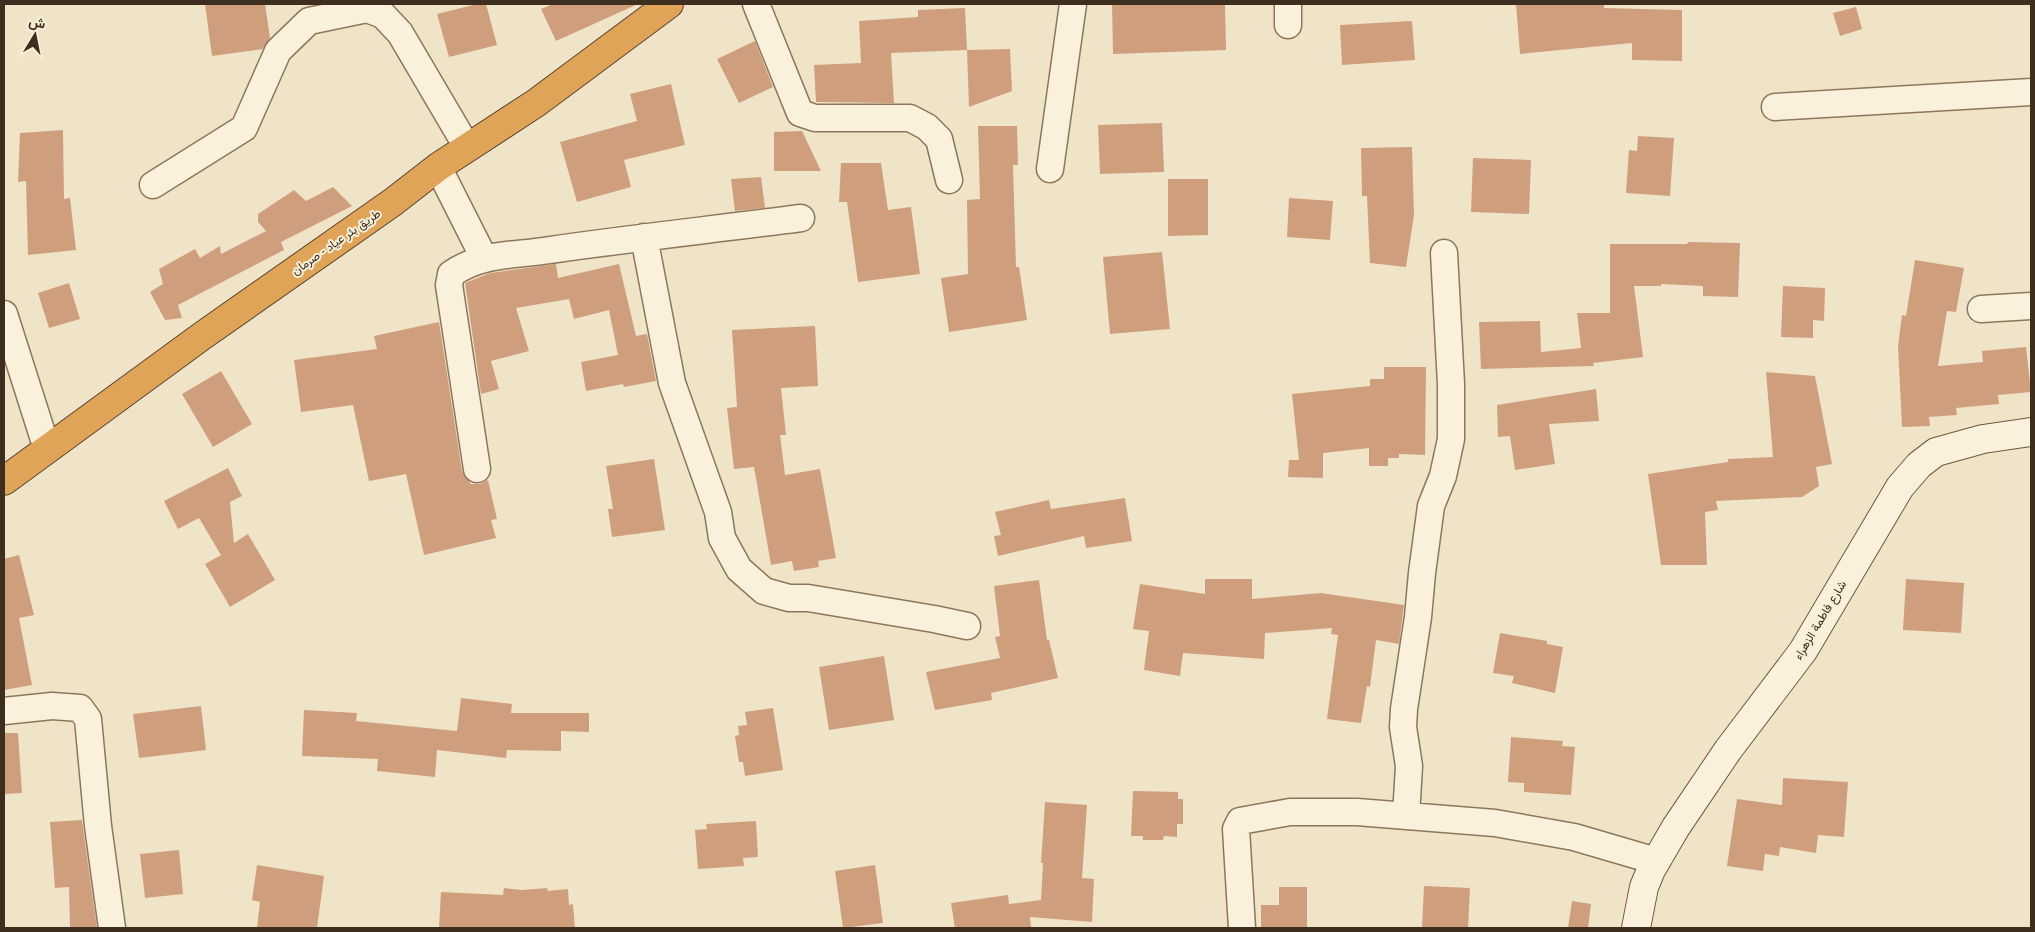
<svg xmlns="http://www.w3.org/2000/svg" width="2035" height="932" viewBox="0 0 2035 932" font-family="'Noto Serif',Vazirmatn,serif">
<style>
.building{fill:#cf9f7d}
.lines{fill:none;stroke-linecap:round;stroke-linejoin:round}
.street-casing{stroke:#8d765c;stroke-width:29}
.secondary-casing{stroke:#6f573f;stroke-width:30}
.highway-casing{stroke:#5b4430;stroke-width:30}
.street{stroke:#faf1dc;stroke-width:26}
.secondary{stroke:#faf1dc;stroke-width:28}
.highway{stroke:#e0a458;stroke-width:28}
.labels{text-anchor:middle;stroke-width:4;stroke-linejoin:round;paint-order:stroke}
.street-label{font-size:12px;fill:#3d2e20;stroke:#f7eed8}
</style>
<rect width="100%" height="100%" fill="#f0e4c8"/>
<path class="building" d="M 205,4 L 265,4 L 270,38 L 263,49 L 212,56 Z
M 477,4 L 486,4 L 497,45 L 449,57 L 437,14 Z
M 553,4 L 638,4 L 556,41 L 541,9 Z
M 1112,4 L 1225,4 L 1226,50 L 1113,54 Z
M 1516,4 L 1604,4 L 1604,8 L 1682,10 L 1682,61 L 1632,60 L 1632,43 L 1520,54 Z
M 1856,7 L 1862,29 L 1840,36 L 1833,13 Z
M 965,8 L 967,50 L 891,53 L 894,103 L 816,102 L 814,65 L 861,63 L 859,21 L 918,17 L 918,10 Z
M 1412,21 L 1415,60 L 1342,65 L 1340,25 Z
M 755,41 L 773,87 L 739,103 L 717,59 Z
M 1010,49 L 1012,91 L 969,107 L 967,50 Z
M 671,84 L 685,145 L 624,160 L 631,187 L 577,202 L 560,142 L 637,121 L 630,94 Z
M 1162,123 L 1164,172 L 1100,174 L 1098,125 Z
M 978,126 L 1017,126 L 1018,165 L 1013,165 L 1016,267 L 1019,267 L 1027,320 L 949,332 L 941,278 L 968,274 L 967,200 L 980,199 Z
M 63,130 L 64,199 L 70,198 L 76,250 L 28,255 L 26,181 L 18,182 L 20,133 Z
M 802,131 L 821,171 L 774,171 L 774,132 Z
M 1638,136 L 1674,138 L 1670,196 L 1626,193 L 1629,150 L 1637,151 Z
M 1412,147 L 1414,215 L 1406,267 L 1370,263 L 1367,196 L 1362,196 L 1361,148 Z
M 1473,158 L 1531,160 L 1529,214 L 1471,212 Z
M 841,163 L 881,163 L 888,210 L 911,207 L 920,274 L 858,282 L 847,202 L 839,202 Z
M 761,177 L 765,208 L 735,211 L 731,179 Z
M 1168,179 L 1208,179 L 1208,235 L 1168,236 Z
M 333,187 L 352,206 L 281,242 L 284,250 L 178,305 L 182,318 L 165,320 L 150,292 L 163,284 L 159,269 L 195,249 L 200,258 L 220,246 L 221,254 L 266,231 L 258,222 L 258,214 L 294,190 L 306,201 Z
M 1289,198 L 1333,201 L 1330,240 L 1287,237 Z
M 1688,242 L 1740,243 L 1738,297 L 1703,296 L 1703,286 L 1661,284 L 1661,286 L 1634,286 L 1643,357 L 1593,363 L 1594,366 L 1481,369 L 1479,322 L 1540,321 L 1541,352 L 1581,348 L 1577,313 L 1610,313 L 1610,244 L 1687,244 Z
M 1162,252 L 1170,329 L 1110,334 L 1103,257 Z
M 1915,260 L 1964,268 L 1956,312 L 1947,311 L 1938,366 L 1983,362 L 1982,351 L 2026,347 L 2031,392 L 1998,395 L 1999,404 L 1956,408 L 1957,415 L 1929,417 L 1930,426 L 1902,427 L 1898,346 L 1902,315 L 1906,316 Z
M 556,264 L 558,278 L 619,264 L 636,336 L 647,334 L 656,381 L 624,387 L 623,384 L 586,391 L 581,362 L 618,355 L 609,310 L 574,319 L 569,299 L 516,308 L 529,351 L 491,361 L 499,389 L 481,394 L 465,283 L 490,273 Z
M 69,283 L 80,319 L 49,328 L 38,293 Z
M 1783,286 L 1825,288 L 1824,321 L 1813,320 L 1813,338 L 1781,337 Z
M 439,322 L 462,471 L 471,484 L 480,484 L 488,480 L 497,519 L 491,520 L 496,538 L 424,555 L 406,474 L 369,481 L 353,405 L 301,412 L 294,360 L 377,349 L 374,336 Z
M 815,326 L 818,386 L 781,388 L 786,435 L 780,435 L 785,475 L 820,469 L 836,558 L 818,561 L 819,567 L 794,571 L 792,561 L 771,565 L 754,467 L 734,469 L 727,408 L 737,407 L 732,330 Z
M 1384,367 L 1426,367 L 1425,455 L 1399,454 L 1399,458 L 1388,458 L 1388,466 L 1369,466 L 1369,448 L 1323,453 L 1323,478 L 1288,477 L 1289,460 L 1299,460 L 1292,394 L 1370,386 L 1370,379 L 1384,379 Z
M 221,371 L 252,424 L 213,447 L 182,394 Z
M 1766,372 L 1815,376 L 1832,464 L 1816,467 L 1819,486 L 1802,497 L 1716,501 L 1718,510 L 1705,512 L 1707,565 L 1661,565 L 1648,474 L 1728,462 L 1728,459 L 1773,457 Z
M 1596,389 L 1599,421 L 1549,424 L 1555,464 L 1515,470 L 1510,436 L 1498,437 L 1497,405 Z
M 654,459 L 665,530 L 612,537 L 608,509 L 613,509 L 606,466 Z
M 228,468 L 242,496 L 230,502 L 234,543 L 248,534 L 275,580 L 230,607 L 205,564 L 221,555 L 199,518 L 178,529 L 164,501 Z
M 1125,498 L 1132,541 L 1086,548 L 1084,536 L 998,556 L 994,536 L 1001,535 L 995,512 L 1049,500 L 1051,509 Z
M 19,555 L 34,615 L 19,618 L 32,685 L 4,690 L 4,559 Z
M 1205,579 L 1252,579 L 1252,599 L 1321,593 L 1404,605 L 1399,644 L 1376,640 L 1370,687 L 1367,686 L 1361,723 L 1327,719 L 1338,635 L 1331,634 L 1332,628 L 1265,633 L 1264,659 L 1183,653 L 1180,676 L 1144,670 L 1149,631 L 1133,629 L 1140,584 L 1205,594 Z
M 1906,579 L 1964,583 L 1961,633 L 1903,630 Z
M 1039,580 L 1047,640 L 1049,640 L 1058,678 L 991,693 L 992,700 L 935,710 L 926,672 L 1000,658 L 995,637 L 1000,636 L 994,586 Z
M 1500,633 L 1547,641 L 1547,644 L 1563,647 L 1555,693 L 1512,683 L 1514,676 L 1493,673 Z
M 884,656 L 894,720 L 829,730 L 819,667 Z
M 461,698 L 512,704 L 511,713 L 589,713 L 589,732 L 561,731 L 561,751 L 507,750 L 506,758 L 437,750 L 435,777 L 377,771 L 378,759 L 302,756 L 304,710 L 357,713 L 356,721 L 457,731 Z
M 201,706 L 206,750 L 139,758 L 133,714 Z
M 773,708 L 783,770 L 745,776 L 743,762 L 739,762 L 735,736 L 739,735 L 738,726 L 747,725 L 745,712 Z
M 4,733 L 18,733 L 22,793 L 4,794 Z
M 1511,737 L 1563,741 L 1562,746 L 1575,747 L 1571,795 L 1524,792 L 1524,783 L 1508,782 Z
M 1783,778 L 1848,782 L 1844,837 L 1818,835 L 1816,853 L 1780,847 L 1779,856 L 1765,854 L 1763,871 L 1727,866 L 1737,799 L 1782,805 Z
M 1133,791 L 1178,792 L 1178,799 L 1183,799 L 1183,824 L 1177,824 L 1177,837 L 1164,836 L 1163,840 L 1143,840 L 1143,836 L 1131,836 Z
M 1045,802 L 1087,805 L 1082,878 L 1094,879 L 1092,922 L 1030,917 L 1031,927 L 1020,928 L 955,928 L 951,903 L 1008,895 L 1009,904 L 1041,900 L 1043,863 L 1041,863 Z
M 82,820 L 83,828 L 97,928 L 70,928 L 69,887 L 55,888 L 50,822 Z
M 756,821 L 758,857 L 743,858 L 744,866 L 698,869 L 695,830 L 707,829 L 706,824 Z
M 179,850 L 183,894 L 145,898 L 140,854 Z
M 257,865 L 324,876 L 317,928 L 257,928 L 260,902 L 252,900 Z
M 875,865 L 883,923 L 843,928 L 835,871 Z
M 1424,886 L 1470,888 L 1468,928 L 1422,928 Z
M 1279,887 L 1307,887 L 1307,928 L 1261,928 L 1261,905 L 1279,905 Z
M 504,888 L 522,890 L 547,888 L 548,891 L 568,889 L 569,905 L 573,904 L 575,928 L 439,928 L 441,892 L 503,895 Z
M 1572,901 L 1591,904 L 1588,928 L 1568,928 Z"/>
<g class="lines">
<g class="street-casing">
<path id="street" d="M 756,4 L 800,113 L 815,118 L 910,118 L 927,127 L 939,139 L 949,180
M 1288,25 L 1288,4
M 1775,107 L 2031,92
M 438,167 L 484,258
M 1050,169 L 1073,4
M 153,185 L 244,128 L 278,51 L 309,21 L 367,9 L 383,15 L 400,33 L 467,147
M 644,237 L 672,383 L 718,512 L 722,538 L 739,569 L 764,591 L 789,598 L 808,598 L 934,619 L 967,626
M 1981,309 L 2031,306
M 4,314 L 47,449
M 477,469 L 449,285 L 451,274 C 483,252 514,256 550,250 C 633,238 717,229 801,218
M 4,711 L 52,706 L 80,708 L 88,719 L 98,826 L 112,928
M 1406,816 L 1409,766 L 1403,727 L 1404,709 L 1418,617 L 1422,573 L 1431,506 L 1443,476 L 1451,439 L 1451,384 L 1444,253
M 1242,928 L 1236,829 L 1240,821 L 1290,812 L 1357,812 L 1495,823 L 1574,837 L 1656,861"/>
</g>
<g class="secondary-casing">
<path id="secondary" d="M 1636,928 L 1644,887 L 1651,870 L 1676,827 L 1728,750 L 1803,651 L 1900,487 L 1919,465 L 1936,452 L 1983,439 L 2031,432"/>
</g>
<g class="highway-casing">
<path id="highway" d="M 4,481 L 202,336 L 393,202 L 438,167 L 536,103 L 669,4"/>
</g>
<use href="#street" class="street"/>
<use href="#secondary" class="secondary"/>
<use href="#highway" class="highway"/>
</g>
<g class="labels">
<g class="street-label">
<text transform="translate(336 242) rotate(-35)" y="4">طريق بئر عياد - صرمان</text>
<text transform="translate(1820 620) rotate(-59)" y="4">شارع فاطمة الزهراء</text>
</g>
</g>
<rect width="2035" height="932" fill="none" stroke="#3d2e20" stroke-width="10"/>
<g transform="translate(35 35) rotate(10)" stroke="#f7eed8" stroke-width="4" paint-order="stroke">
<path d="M0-4L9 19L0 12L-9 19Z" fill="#3d2e20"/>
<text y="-8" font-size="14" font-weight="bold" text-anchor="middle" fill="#3d2e20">ش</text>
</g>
</svg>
